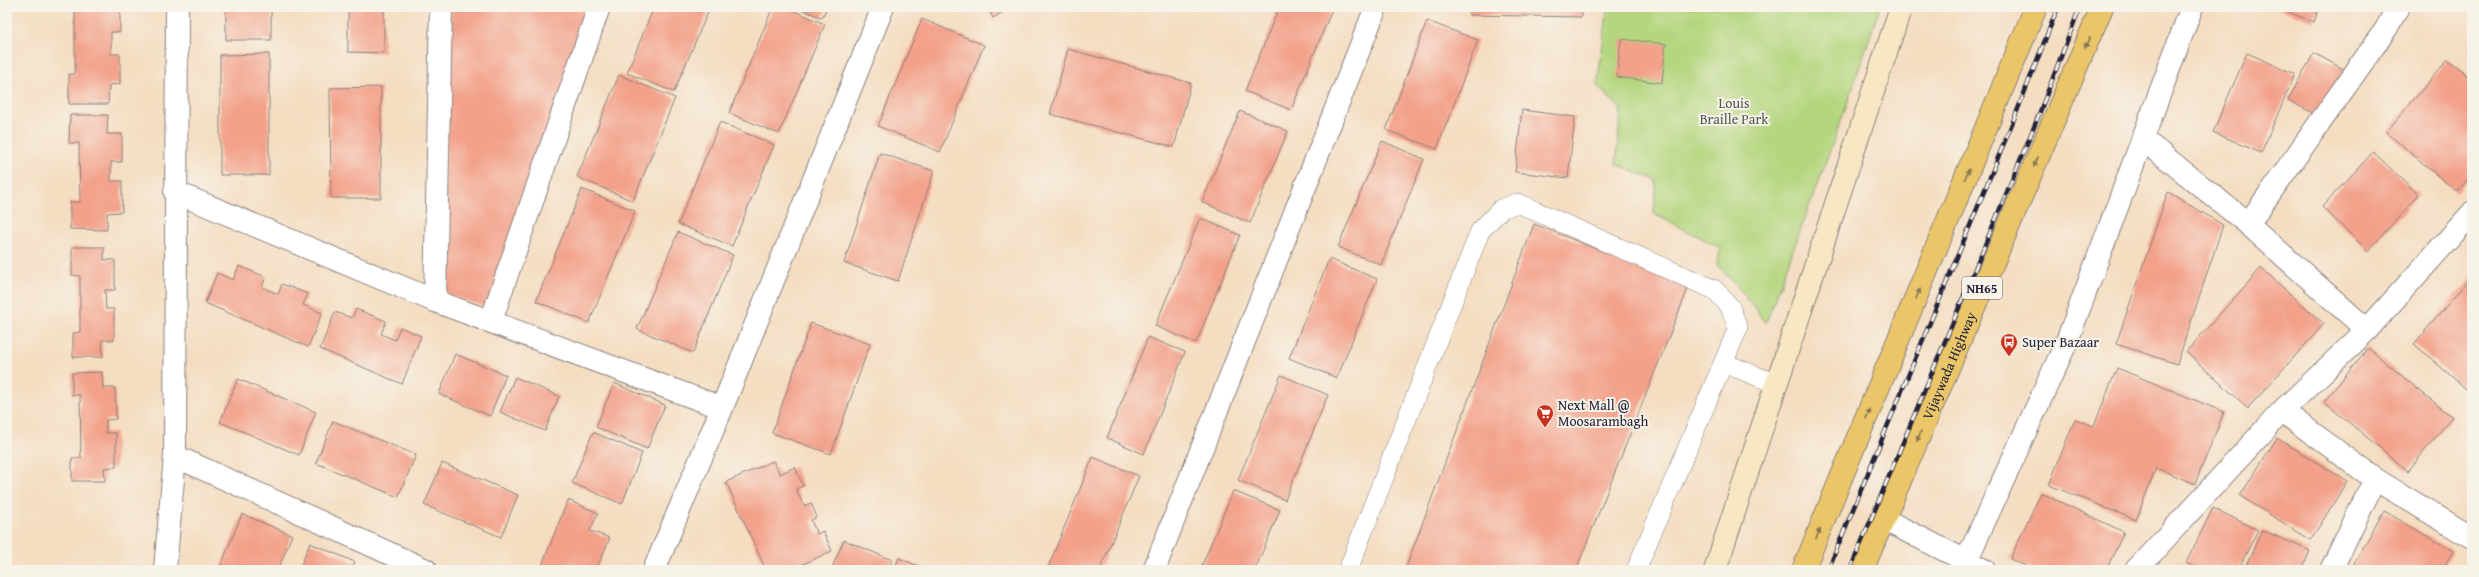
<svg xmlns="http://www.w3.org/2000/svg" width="2479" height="577" viewBox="0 0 2479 577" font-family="'Gentium Book Plus',serif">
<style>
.green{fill:#b4d67e;stroke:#6b7c5c}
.building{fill:#f3a18a}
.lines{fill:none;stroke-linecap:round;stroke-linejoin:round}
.lane-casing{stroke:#8b807e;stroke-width:20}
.street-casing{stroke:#8b807e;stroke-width:24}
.secondary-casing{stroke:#8b807e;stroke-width:24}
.highway-casing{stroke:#8b807e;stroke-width:24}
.lane{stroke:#fff;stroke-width:19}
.street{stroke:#fff;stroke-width:22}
.secondary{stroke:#f7e8c3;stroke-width:22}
.highway{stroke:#ebc669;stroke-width:22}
.rail-casing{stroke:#22223b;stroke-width:4.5}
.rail{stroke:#f7f3e8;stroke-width:3;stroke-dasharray:9;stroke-linecap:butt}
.oneway{fill:#867452}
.labels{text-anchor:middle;stroke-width:4;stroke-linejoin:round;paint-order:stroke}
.shield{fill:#f7f3e8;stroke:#62616f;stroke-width:1}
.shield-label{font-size:13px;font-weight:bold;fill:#22223b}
.park-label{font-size:14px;fill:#4e584f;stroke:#f7f3e8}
.poi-label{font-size:14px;fill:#22223b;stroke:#f7f3e8;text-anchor:start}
.street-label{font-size:14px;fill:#22223b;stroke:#f7f3e8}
</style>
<rect width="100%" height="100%" fill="#f7f3e8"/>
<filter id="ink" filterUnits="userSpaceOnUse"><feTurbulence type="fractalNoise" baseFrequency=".025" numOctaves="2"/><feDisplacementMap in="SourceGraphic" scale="8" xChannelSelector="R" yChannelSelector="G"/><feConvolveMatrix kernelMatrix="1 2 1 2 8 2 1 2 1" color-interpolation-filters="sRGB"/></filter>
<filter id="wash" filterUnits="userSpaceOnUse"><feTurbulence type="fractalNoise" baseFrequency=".012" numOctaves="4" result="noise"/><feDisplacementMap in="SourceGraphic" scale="16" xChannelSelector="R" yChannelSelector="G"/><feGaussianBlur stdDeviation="0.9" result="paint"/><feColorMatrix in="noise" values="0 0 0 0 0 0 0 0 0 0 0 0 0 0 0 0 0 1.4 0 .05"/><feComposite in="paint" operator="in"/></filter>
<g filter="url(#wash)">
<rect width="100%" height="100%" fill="#f4ddc1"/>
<path class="green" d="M 1608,7 L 1880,7 L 1845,110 L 1766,323 L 1743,293 L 1717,265 L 1721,248 L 1654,214 L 1656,180 L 1616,164 L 1621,109 L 1597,86 Z"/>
<g id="blocks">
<path class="building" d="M 75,7 L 120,7 L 120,32 L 111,32 L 111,54 L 120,54 L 120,84 L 109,85 L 108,104 L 69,104 L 69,74 L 75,74 Z
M 226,7 L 271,7 L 271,40 L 226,40 Z
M 348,7 L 384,7 L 384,53 L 348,52 Z
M 451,7 L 589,7 L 488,308 L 441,292 Z
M 654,7 L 710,7 L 674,92 L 627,73 Z
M 773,7 L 785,7 L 825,24 L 779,134 L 729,113 Z
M 796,7 L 827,7 L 822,18 Z
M 987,7 L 1011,7 L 993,18 Z
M 1279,7 L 1333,7 L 1291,110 L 1245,91 Z
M 1470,7 L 1582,7 L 1582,17 L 1469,15 Z
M 2275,7 L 2319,7 L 2314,22 Z
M 922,19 L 984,45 L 940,152 L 878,126 Z
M 1427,21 L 1478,40 L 1437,149 L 1386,130 Z
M 1621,39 L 1666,44 L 1662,83 L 1617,77 Z
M 1068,49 L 1191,83 L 1174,147 L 1050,114 Z
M 2247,53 L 2295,74 L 2261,153 L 2213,132 Z
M 2314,53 L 2345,70 L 2318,116 L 2288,100 Z
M 269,54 L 269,175 L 220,175 L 220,55 Z
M 2448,59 L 2472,80 L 2472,174 L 2457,192 L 2386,132 Z
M 619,75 L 675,98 L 633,201 L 577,177 Z
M 381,87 L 381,198 L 331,198 L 330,88 Z
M 1522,110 L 1575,117 L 1568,178 L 1515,172 Z
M 1240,111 L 1288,131 L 1250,223 L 1202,202 Z
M 70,115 L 108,115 L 107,134 L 122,134 L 122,162 L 111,162 L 111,181 L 122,181 L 122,212 L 107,213 L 107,230 L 70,229 L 70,202 L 80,202 L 79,143 L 69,143 Z
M 720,122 L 774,145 L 732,246 L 678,224 Z
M 1382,141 L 1424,159 L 1381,265 L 1338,247 Z
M 2373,152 L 2419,195 L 2368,251 L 2322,207 Z
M 880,153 L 934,171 L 898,281 L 844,263 Z
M 582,189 L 635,211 L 589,323 L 536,301 Z
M 2168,192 L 2223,225 L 2177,364 L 2116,344 Z
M 1200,218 L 1240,235 L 1196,343 L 1155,326 Z
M 1534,224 L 1689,286 L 1576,570 L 1405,570 Z
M 678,232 L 733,255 L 693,353 L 637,329 Z
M 72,247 L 104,247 L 104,260 L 115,260 L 115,290 L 105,290 L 106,309 L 114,309 L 114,340 L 102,340 L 103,357 L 73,357 L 73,333 L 80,332 L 80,276 L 72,275 Z
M 1329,259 L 1377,279 L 1337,378 L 1289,358 Z
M 239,266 L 266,277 L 262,287 L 278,294 L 282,284 L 308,294 L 303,305 L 322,313 L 308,347 L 205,303 L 217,273 L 233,280 Z
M 2261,268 L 2324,324 L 2248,408 L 2186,352 Z
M 2472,276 L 2472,394 L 2414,344 Z
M 356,309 L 386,321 L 381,334 L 395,340 L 400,327 L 421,336 L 402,384 L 320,349 L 335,312 L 352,318 Z
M 811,323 L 870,344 L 831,454 L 772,433 Z
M 1148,337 L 1185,352 L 1144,454 L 1107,438 Z
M 2368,348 L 2452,417 L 2408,471 L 2324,402 Z
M 455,354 L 506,375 L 490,416 L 439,394 Z
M 2117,368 L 2224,412 L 2195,484 L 2156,468 L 2136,520 L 2049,485 L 2075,419 L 2094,426 Z
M 102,372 L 103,388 L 115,388 L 116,419 L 106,420 L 106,433 L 116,433 L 116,467 L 104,468 L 105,481 L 72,481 L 72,458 L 81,458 L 80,395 L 72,395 L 72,373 Z
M 1281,375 L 1328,395 L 1285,500 L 1238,480 Z
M 515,377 L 559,396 L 545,431 L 500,412 Z
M 238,379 L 316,412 L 299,455 L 220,422 Z
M 614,383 L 665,405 L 647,449 L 596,427 Z
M 333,421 L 416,455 L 398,497 L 316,463 Z
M 593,432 L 642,453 L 622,504 L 572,483 Z
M 2277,438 L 2347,481 L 2311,540 L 2240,496 Z
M 1093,457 L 1139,476 L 1100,570 L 1047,570 Z
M 773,461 L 780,474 L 795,467 L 803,486 L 796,489 L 804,506 L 811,503 L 817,517 L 811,520 L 817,534 L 823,531 L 832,551 L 790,570 L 766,570 L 726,482 Z
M 442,463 L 518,495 L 501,537 L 424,505 Z
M 1233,491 L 1280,510 L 1255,570 L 1200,570 Z
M 2041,493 L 2124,532 L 2106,570 L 2035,570 L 2010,559 Z
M 568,500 L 598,513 L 590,531 L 610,538 L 596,570 L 540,570 Z
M 2213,508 L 2258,530 L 2238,570 L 2201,570 L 2186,563 Z
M 2384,511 L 2453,551 L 2442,570 L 2351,569 Z
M 242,514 L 292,535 L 278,570 L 219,570 Z
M 2262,530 L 2310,551 L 2302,570 L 2244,570 Z
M 844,540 L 892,560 L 888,570 L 831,570 Z
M 310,543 L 355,562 L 351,570 L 299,570 Z
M 899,558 L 928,570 L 894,570 Z"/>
</g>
</g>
<g filter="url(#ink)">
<use href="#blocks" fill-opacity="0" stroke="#8b807e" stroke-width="1"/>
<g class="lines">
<g class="lane-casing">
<path id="lane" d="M 1724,363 L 1776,384
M 1348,570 L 1480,231 L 1501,209 L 1517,203 L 1715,290 L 1730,307 L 1738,328 L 1636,570"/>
</g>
<g class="street-casing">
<path id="street" d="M 2144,140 L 2248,224 L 2367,330
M 175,192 L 435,301 L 722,408
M 2248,224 L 2386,29 L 2398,7
M 435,301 L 441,7
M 491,321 L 599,7
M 2282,411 L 2375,479 L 2472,538
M 175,456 L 426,570
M 1883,519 L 1984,570
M 165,570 L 175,456 L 177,7
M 654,570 L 722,408 L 883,7
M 1154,570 L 1376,7
M 1962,570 L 2067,341 L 2192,7
M 2136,570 L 2282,411 L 2367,330 L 2472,213
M 2331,570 L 2375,479"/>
</g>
<g class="secondary-casing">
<path id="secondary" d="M 1715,570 L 1901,7"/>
</g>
<g class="highway-casing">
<g id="highway">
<path d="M 1803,570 L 2036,7"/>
<path id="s1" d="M 1862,570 L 2102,7"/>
</g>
</g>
<use href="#lane" class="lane"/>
<use href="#street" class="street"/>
<use href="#secondary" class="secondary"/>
<use href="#highway" class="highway"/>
<g class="rail-casing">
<path id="rail" d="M 1828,570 L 2016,114 L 2058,7
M 1850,570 L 2036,122 L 2080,7"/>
</g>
<use href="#rail" class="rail"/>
</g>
<defs><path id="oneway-solid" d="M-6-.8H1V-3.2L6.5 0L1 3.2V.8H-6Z"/></defs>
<g class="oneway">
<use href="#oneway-solid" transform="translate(2087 43) rotate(113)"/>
<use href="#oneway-solid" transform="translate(2036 162) rotate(113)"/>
<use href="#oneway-solid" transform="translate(1967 174) rotate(-67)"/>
<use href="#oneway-solid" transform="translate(1918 294) rotate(-67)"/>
<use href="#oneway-solid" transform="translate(1868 414) rotate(-67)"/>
<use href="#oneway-solid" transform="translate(1919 436) rotate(113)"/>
<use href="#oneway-solid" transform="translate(1818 534) rotate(-67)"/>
</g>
</g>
<defs>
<g id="bus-pin" transform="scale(0.9)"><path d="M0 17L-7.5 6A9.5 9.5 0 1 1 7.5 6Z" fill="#c8321e" stroke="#f7f3e8"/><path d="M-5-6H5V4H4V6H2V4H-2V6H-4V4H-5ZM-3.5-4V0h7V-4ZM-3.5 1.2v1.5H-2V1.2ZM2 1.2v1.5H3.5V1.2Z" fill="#fff"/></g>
<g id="supermarket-pin" transform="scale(0.9)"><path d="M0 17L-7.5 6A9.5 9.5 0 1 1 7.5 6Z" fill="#c8321e" stroke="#f7f3e8"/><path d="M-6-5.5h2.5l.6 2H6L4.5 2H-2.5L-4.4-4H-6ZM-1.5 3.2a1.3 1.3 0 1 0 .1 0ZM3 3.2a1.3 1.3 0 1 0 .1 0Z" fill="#fff"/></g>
</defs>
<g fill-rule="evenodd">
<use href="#bus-pin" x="2009" y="342"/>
<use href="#supermarket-pin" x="1545" y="413"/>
</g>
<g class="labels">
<rect class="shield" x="1962" y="277" width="40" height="22" rx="3"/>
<g class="shield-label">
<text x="1982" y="293">NH65</text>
</g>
<g class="park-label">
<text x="1734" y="108">Louis<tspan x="1734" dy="16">Braille Park</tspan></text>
</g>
<g class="poi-label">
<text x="2022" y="347">Super Bazaar</text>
<text x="1558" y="410">Next Mall @<tspan x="1558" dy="16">Moosarambagh</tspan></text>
</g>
<g class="street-label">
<text dy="5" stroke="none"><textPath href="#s1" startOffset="222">Vijaywada Highway</textPath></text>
</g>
</g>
<rect width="2479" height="577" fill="none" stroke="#f7f3e8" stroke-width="24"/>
</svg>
